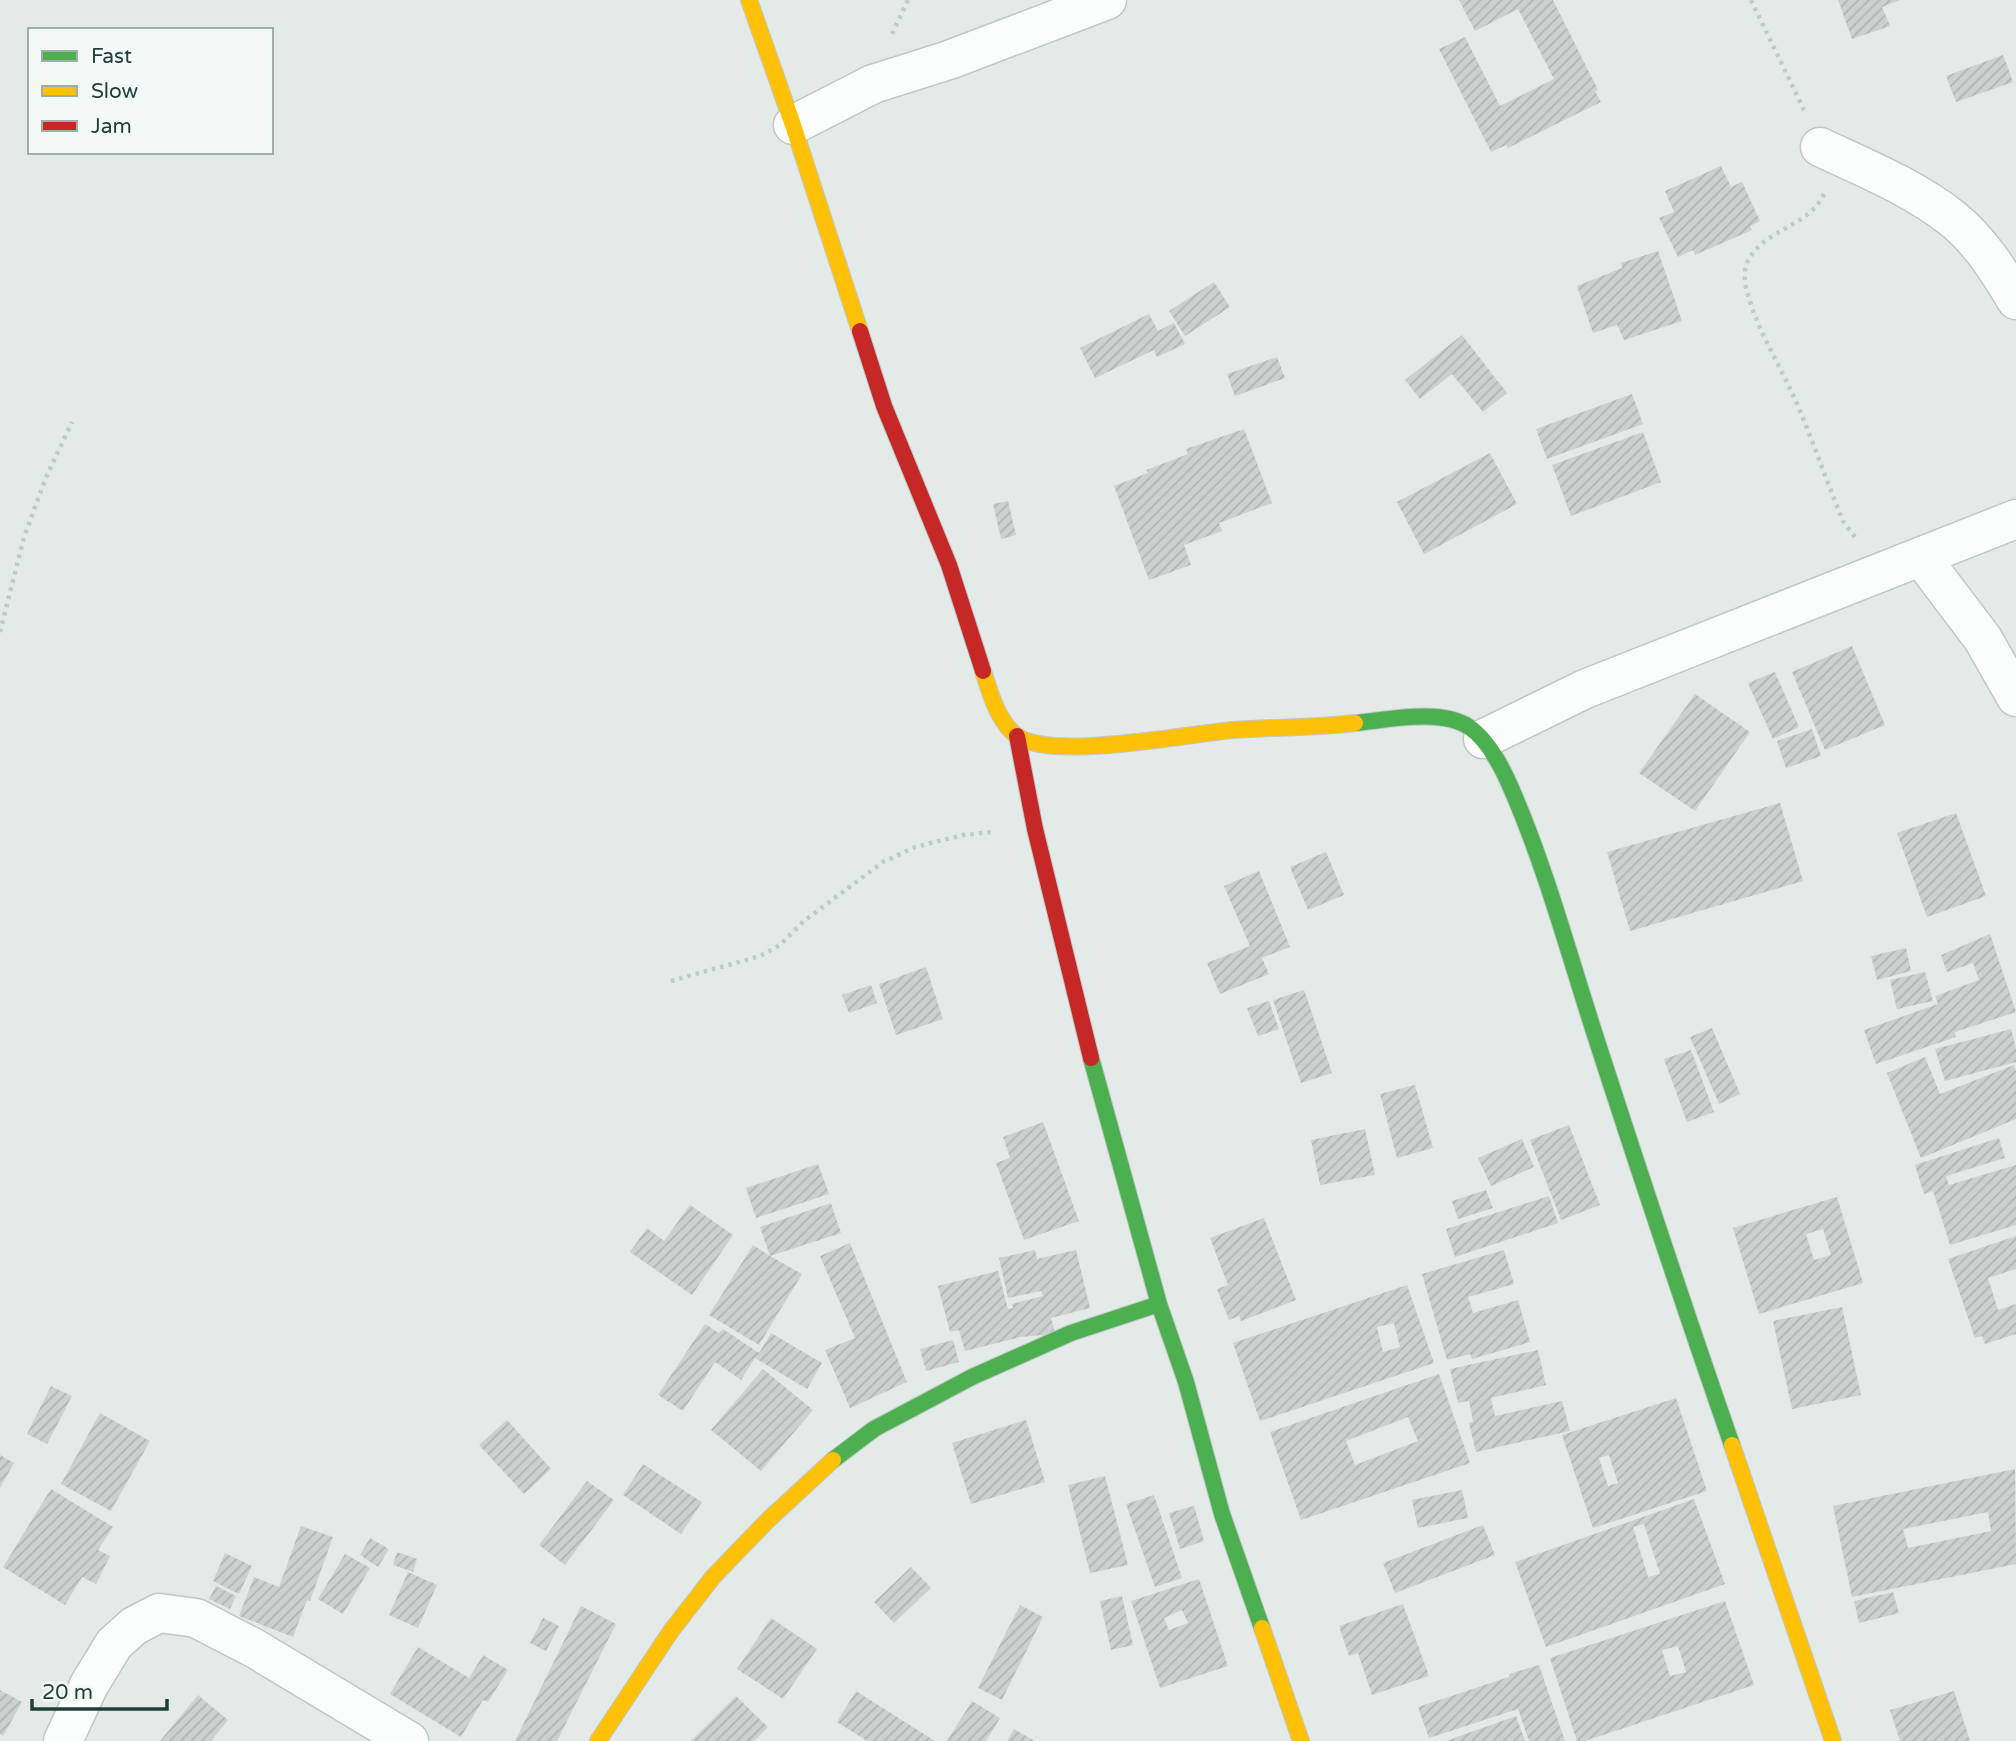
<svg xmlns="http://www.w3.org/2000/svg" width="2016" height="1741" viewBox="0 0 2016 1741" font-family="'Varela Round',sans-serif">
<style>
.building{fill:url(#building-hatch);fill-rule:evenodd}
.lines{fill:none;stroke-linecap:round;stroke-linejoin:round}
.street-casing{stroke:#c1c7c5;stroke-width:41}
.fast-casing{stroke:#bfc8c5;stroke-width:18}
.slow-casing{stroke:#bfc8c5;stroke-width:18}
.jam-casing{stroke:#bfc8c5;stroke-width:18}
.path{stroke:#c0cac8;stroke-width:4.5;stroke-dasharray:3.5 5;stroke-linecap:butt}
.street{stroke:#fbfcfc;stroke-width:38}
.fast{stroke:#4caf50;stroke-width:16}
.slow{stroke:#ffc107;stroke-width:16}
.jam{stroke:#c62828;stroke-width:16}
</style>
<defs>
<pattern id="building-hatch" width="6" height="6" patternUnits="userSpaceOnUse" patternTransform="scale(1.75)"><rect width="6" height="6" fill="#ccd1d0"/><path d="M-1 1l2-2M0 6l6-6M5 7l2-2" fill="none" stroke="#afb4b4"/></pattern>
</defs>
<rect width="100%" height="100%" fill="#e4eae8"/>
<path class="building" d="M 1459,0 L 1553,0 L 1598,90 L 1595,91 L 1601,102 L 1508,148 L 1506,145 L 1491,152 L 1439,49 L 1465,37 L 1500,106 L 1554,79 L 1518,9 L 1475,31 Z
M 1838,0 L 1900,0 L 1882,7 L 1890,26 L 1852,39 Z
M 2003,55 L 2013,82 L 1956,102 L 1946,76 Z
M 1721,166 L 1731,187 L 1742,182 L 1760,221 L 1750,226 L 1752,230 L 1695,255 L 1693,250 L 1678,257 L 1659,218 L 1674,212 L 1665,191 Z
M 1658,251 L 1682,321 L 1624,340 L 1614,318 L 1617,325 L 1593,333 L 1577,286 L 1622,268 L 1621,263 Z
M 1214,282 L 1230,307 L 1185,336 L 1169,311 Z
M 1149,314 L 1158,331 L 1174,323 L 1185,344 L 1157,357 L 1154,350 L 1095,378 L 1080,348 Z
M 1462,335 L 1507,393 L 1483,412 L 1452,374 L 1420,399 L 1405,380 Z
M 1277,357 L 1285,378 L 1235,396 L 1227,374 Z
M 1632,394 L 1643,424 L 1547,459 L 1536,429 Z
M 1244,429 L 1272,503 L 1219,523 L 1222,531 L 1184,545 L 1191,565 L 1149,580 L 1114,486 L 1148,473 L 1146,470 L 1188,454 L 1186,449 Z
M 1643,432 L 1661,482 L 1571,516 L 1552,465 Z
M 1490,453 L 1517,504 L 1424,554 L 1397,502 Z
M 1008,501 L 1016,535 L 1001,539 L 993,504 Z
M 1852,646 L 1885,725 L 1825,750 L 1792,672 Z
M 1775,672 L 1799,727 L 1773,739 L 1748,683 Z
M 1695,694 L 1750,732 L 1695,811 L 1639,773 Z
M 1812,729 L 1821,756 L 1786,768 L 1777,741 Z
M 1780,803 L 1803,881 L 1630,931 L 1607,852 Z
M 1956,813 L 1986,896 L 1927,917 L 1897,833 Z
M 1326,852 L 1344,895 L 1308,910 L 1290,867 Z
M 1259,871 L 1290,947 L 1262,958 L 1269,974 L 1220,994 L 1207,963 L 1250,946 L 1224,886 Z
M 1990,934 L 2016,1012 L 1955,1032 L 1956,1037 L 1876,1064 L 1864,1030 L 1938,1004 L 1935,996 L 1979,980 L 1973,963 L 1947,972 L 1941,955 Z
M 1906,948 L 1911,971 L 1877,980 L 1871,956 Z
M 926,967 L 943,1019 L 896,1035 L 879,984 Z
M 1925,972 L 1933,1001 L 1897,1009 L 1890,980 Z
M 871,985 L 877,1003 L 849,1013 L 842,995 Z
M 1304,990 L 1332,1073 L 1301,1083 L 1273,1000 Z
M 1269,1001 L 1279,1029 L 1258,1036 L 1247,1008 Z
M 1712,1028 L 1740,1094 L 1719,1104 L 1690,1037 Z
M 2011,1029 L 2016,1049 L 2016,1062 L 1945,1081 L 1935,1049 Z
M 1691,1050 L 1714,1112 L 1687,1122 L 1664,1059 Z
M 1925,1057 L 1940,1094 L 2014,1065 L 2016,1071 L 2016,1119 L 1921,1158 L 1887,1073 Z
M 1415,1085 L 1433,1148 L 1397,1158 L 1380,1094 Z
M 1043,1122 L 1079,1221 L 1024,1240 L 996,1163 L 1010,1158 L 1003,1137 Z
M 1569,1125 L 1600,1205 L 1561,1220 L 1530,1140 Z
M 1365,1129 L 1375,1175 L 1320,1185 L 1311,1140 Z
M 1999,1138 L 2005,1158 L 1946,1176 L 1949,1185 L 2016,1165 L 2016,1225 L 1950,1245 L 1933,1191 L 1924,1194 L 1915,1165 Z
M 1522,1139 L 1534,1167 L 1491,1186 L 1478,1158 Z
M 818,1164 L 829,1194 L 756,1218 L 746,1188 Z
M 1486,1190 L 1493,1208 L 1458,1219 L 1452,1201 Z
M 1549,1196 L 1558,1223 L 1455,1257 L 1446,1229 Z
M 1837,1197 L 1863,1283 L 1759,1314 L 1733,1228 ZM 1823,1229 L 1831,1255 L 1814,1260 L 1806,1234 Z
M 831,1203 L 841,1233 L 770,1256 L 802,1274 L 759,1345 L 709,1315 L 753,1245 L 770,1256 L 760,1227 Z
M 690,1205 L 733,1235 L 692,1295 L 630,1252 L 647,1228 L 664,1241 Z
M 1264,1218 L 1296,1300 L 1241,1321 L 1239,1316 L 1229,1320 L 1217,1289 L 1228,1285 L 1210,1238 Z
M 2016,1236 L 2016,1269 L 1988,1278 L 1998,1310 L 2016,1304 L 2016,1334 L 1985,1344 L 1982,1336 L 1975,1338 L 1948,1259 Z
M 850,1243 L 907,1382 L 850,1408 L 825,1350 L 855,1338 L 820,1256 Z
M 1035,1250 L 1037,1259 L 1076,1250 L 1090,1308 L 1051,1318 L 1055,1334 L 1021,1337 L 965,1351 L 959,1330 L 950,1332 L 938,1286 L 998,1271 L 1008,1309 L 1013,1308 L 1012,1304 L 1043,1296 L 1041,1291 L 1008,1298 L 999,1258 Z
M 1504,1250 L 1514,1284 L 1468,1297 L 1473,1313 L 1518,1300 L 1530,1342 L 1472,1359 L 1470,1354 L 1447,1360 L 1422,1274 Z
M 1407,1285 L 1434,1363 L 1260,1421 L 1233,1343 ZM 1394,1323 L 1400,1347 L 1383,1352 L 1377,1327 Z
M 1842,1307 L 1861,1395 L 1792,1409 L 1773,1321 Z
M 705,1324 L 719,1333 L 723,1329 L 759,1353 L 771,1333 L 822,1363 L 807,1389 L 755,1358 L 741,1380 L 715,1362 L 683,1411 L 658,1395 Z
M 953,1340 L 959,1362 L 926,1371 L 920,1349 Z
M 1538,1350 L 1546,1385 L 1491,1398 L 1495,1416 L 1562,1401 L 1570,1431 L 1476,1452 L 1469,1423 L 1473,1422 L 1469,1401 L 1458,1403 L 1450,1369 Z
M 763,1369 L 813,1410 L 761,1471 L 711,1430 Z
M 1439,1374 L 1470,1463 L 1301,1520 L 1270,1432 ZM 1408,1417 L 1418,1441 L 1355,1465 L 1346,1441 Z
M 51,1386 L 72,1396 L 47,1444 L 27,1434 Z
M 1676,1398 L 1707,1491 L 1593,1528 L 1562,1435 ZM 1609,1455 L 1618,1483 L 1608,1486 L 1599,1458 Z
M 100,1413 L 150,1441 L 111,1511 L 61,1484 Z
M 507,1420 L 551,1469 L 524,1494 L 479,1445 Z
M 1026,1420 L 1045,1482 L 971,1504 L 952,1443 Z
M 0,1455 L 14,1463 L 0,1488 Z
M 643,1464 L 702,1502 L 681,1534 L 623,1495 Z
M 2015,1469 L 2016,1564 L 1852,1597 L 1833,1506 ZM 1988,1512 L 1991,1531 L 1908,1548 L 1903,1529 Z
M 1105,1476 L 1128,1565 L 1090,1573 L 1068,1485 Z
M 587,1481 L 614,1500 L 565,1565 L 539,1545 Z
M 51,1489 L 113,1527 L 98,1550 L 110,1556 L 96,1584 L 82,1577 L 65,1605 L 3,1567 Z
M 1462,1490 L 1468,1518 L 1418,1528 L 1412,1500 Z
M 1154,1495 L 1182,1578 L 1155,1587 L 1126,1504 Z
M 1694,1499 L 1725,1584 L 1546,1647 L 1515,1562 ZM 1644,1524 L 1660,1574 L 1648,1577 L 1633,1527 Z
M 1194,1506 L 1204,1541 L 1180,1549 L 1169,1513 Z
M 1483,1525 L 1495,1555 L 1395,1593 L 1383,1563 Z
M 301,1526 L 333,1537 L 310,1601 L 307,1600 L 293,1637 L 239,1616 L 254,1577 L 279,1587 Z
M 370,1538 L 389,1549 L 378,1567 L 360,1555 Z
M 397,1552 L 417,1559 L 413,1572 L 393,1565 Z
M 225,1553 L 252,1566 L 239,1594 L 213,1581 Z
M 345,1554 L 370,1568 L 343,1614 L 318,1599 Z
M 911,1567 L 931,1588 L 894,1623 L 874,1602 Z
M 408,1572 L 437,1585 L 418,1628 L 389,1615 Z
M 1199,1579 L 1228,1666 L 1160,1688 L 1131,1601 ZM 1182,1610 L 1188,1623 L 1169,1630 L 1164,1618 Z
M 216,1586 L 236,1596 L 230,1609 L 209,1599 Z
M 1893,1592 L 1899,1613 L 1859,1623 L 1854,1601 Z
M 1122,1596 L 1133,1645 L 1111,1650 L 1100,1601 Z
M 1725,1601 L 1754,1685 L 1585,1741 L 1577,1741 L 1550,1658 ZM 1678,1646 L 1686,1672 L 1670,1676 L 1662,1650 Z
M 1403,1604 L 1429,1676 L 1372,1695 L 1358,1653 L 1349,1656 L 1339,1626 Z
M 1020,1605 L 1043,1617 L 1002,1700 L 978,1688 Z
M 581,1606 L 616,1624 L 557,1741 L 515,1741 Z
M 543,1618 L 559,1626 L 546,1651 L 530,1643 Z
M 771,1618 L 817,1649 L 783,1699 L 737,1669 Z
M 418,1647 L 469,1678 L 483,1655 L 508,1670 L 488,1702 L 483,1700 L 461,1737 L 390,1694 Z
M 1539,1665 L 1565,1741 L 1529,1741 L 1518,1709 L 1429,1738 L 1418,1707 L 1509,1677 L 1509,1674 Z
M 0,1690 L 22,1702 L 3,1736 L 0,1734 Z
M 856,1691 L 935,1741 L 867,1741 L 837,1722 Z
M 1954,1691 L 1970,1741 L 1900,1741 L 1890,1710 Z
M 198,1695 L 228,1720 L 211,1741 L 160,1741 Z
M 736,1696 L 768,1727 L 754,1741 L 691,1741 Z
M 972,1701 L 1000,1718 L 986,1741 L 947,1741 Z
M 1516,1716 L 1525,1741 L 1446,1741 Z
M 1014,1729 L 1035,1741 L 1007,1741 Z"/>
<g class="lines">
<g class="street-casing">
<path id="street" d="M 793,125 L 873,84 L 949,60 L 1107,0
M 1820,147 C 1865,168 1914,188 1953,219 C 1980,241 1999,271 2016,300
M 1921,557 L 1983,639 L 2016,697
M 1483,739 L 1585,689 L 2016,519
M 63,1741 L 89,1685 L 114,1644 L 134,1626 L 159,1613 L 196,1618 L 254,1648 L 409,1741"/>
</g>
<g class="fast-casing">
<path id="fast" d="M 1355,723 C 1387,720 1441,708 1469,727 C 1488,740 1502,767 1511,788 C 1546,868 1569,955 1596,1038 C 1640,1174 1685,1310 1732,1445
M 1091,1058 L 1159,1304 L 1186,1382 L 1222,1514 L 1262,1628
M 833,1460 L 874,1429 L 972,1377 L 1071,1333 L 1159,1304"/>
</g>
<g class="slow-casing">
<path id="slow" d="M 749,0 L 793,125 L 860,331
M 983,671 C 990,693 998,722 1017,736 C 1051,761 1188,734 1233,730 C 1273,727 1314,728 1355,723
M 1732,1445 L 1833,1741
M 1262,1628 L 1301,1741
M 598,1741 L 671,1631 L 713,1577 L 767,1521 L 833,1460"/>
</g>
<g class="jam-casing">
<path id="jam" d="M 860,331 L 884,406 L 949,565 L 983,671
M 1017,736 L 1035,829 L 1091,1058"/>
</g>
<path class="path" d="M 1751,0 L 1804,110
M 892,34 L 908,0
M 1824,194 C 1810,226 1764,230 1749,259 C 1743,270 1744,283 1748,295 C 1758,331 1779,364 1794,397 C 1812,438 1826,480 1843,521 L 1855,537
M 0,632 L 24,537 L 47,475 L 72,422
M 671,981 L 760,956 L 780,945 L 804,921 L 883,862 L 915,847 L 963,835 L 992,832"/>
<use href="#street" class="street"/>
<use href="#fast" class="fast"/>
<use href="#slow" class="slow"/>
<use href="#jam" class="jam"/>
</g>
<rect x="28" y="28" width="245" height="126" fill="#f2f9f6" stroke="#9eafab" stroke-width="2"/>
<rect x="42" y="51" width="35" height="10" fill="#4caf50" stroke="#9eafab" stroke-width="2"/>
<text x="91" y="63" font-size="21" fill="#203f3b">Fast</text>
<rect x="42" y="86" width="35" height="10" fill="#ffc107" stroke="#9eafab" stroke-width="2"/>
<text x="91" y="98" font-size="21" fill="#203f3b">Slow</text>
<rect x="42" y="121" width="35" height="10" fill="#c62828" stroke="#9eafab" stroke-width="2"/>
<text x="91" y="133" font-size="21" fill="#203f3b">Jam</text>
<path d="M32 1699v10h135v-10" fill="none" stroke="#203f3b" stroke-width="3.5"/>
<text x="42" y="1699" font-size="21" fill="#203f3b" stroke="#f2f9f6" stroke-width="5" paint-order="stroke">20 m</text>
</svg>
